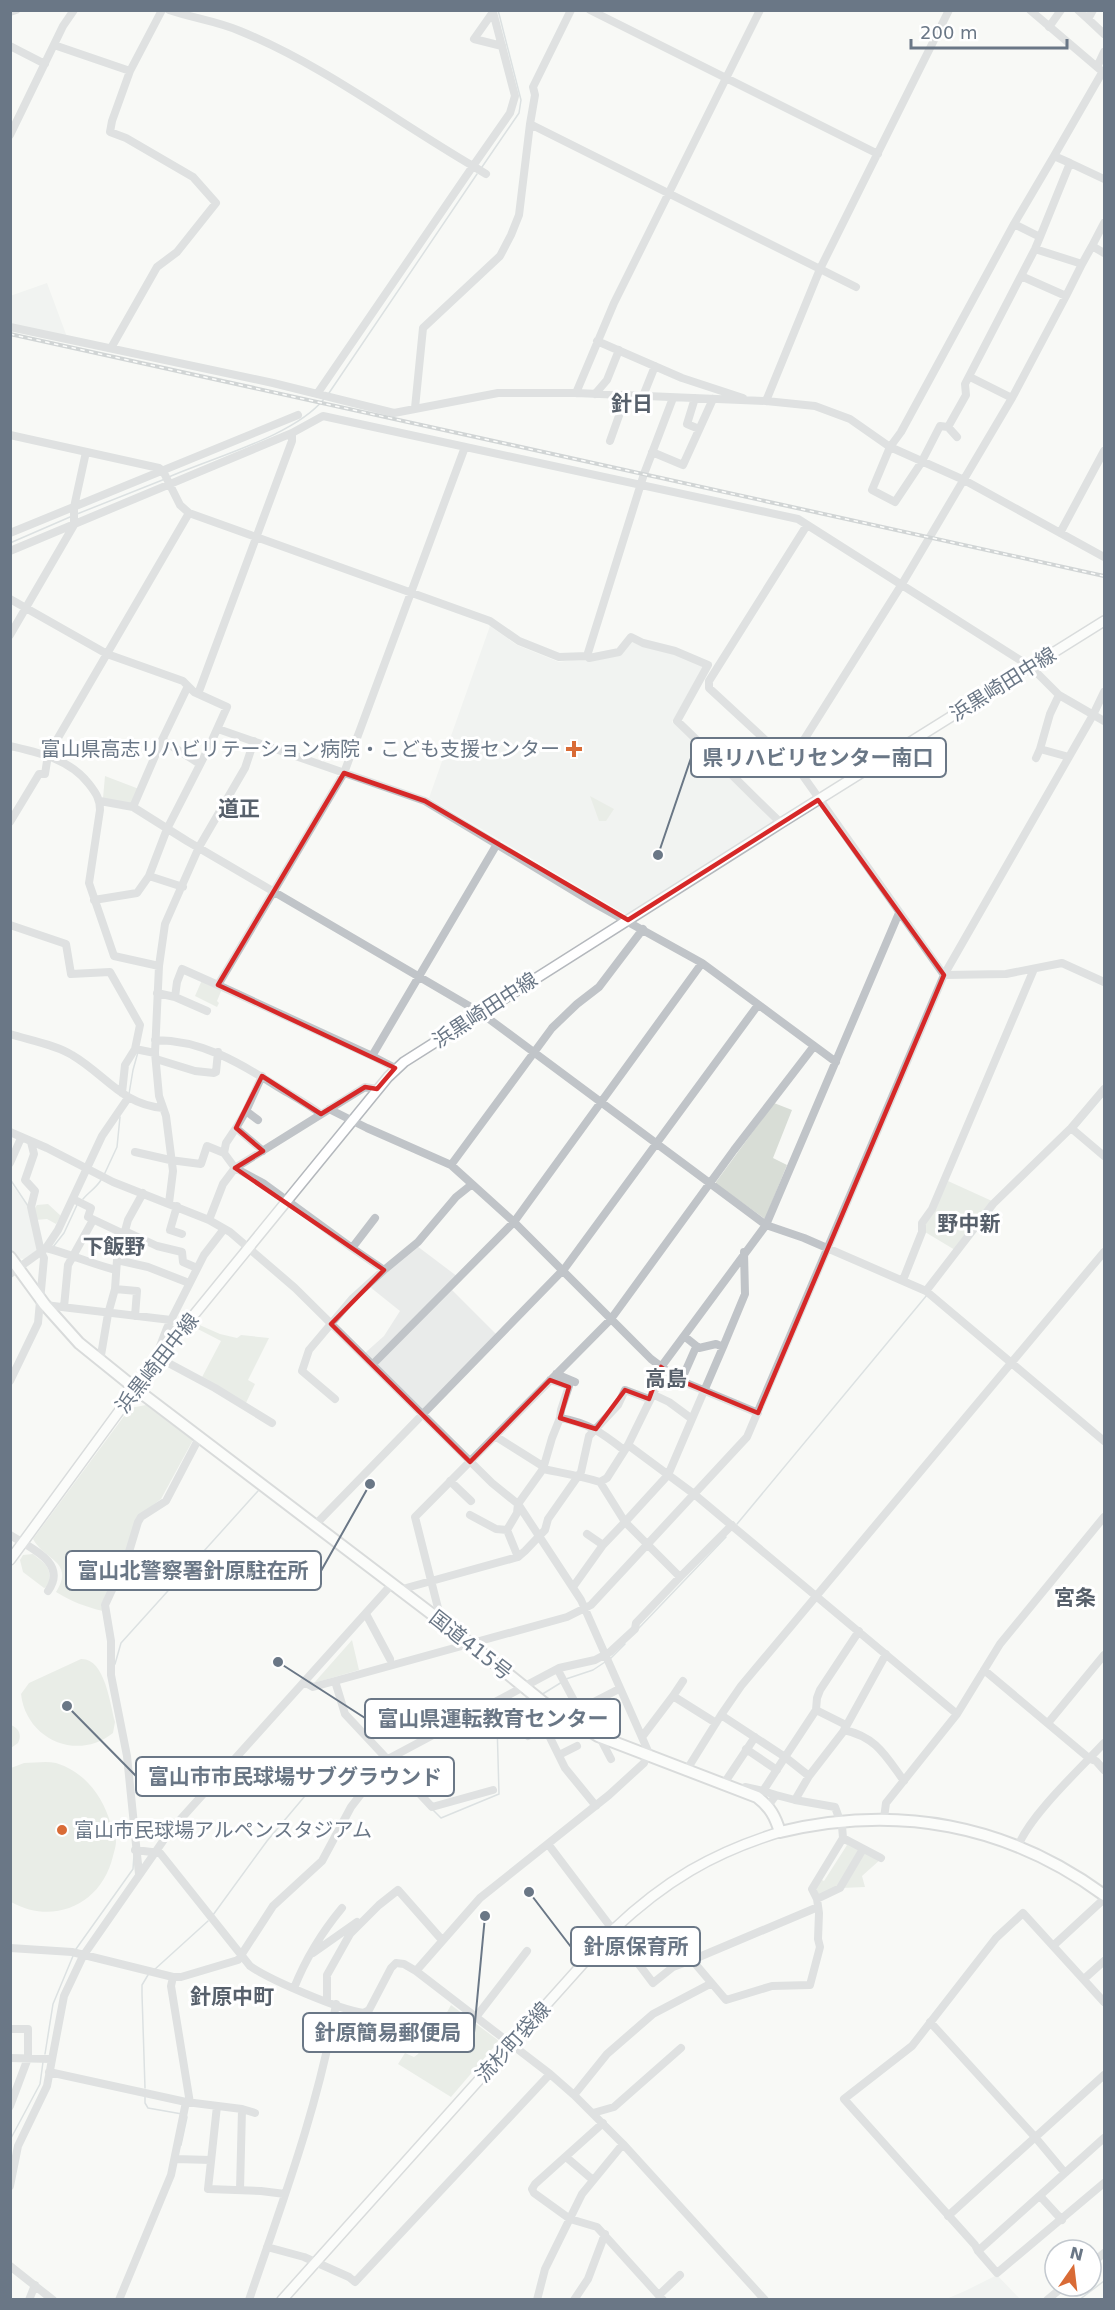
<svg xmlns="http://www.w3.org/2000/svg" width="1115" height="2310" viewBox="0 0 1115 2310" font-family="'DejaVu Sans','Noto Sans JP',sans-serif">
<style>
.built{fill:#e9ebea}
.green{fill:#d8ddd6}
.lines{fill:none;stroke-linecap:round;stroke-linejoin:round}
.stream{stroke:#bac3c9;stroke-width:1.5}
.major-casing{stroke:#b4b8bd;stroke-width:12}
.highway-casing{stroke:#b4b7bb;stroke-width:14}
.minor{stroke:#c0c4c8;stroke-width:8}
.major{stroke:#fff;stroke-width:9}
.highway{stroke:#fff;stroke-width:10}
.rail-casing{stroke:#a2a8ae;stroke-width:4}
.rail{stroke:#fff;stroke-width:1.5;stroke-dasharray:4.5;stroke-linecap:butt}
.marked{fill:none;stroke:#d62828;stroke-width:4.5;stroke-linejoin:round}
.poi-dot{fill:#d96b36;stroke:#fff;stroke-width:2}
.labels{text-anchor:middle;stroke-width:6;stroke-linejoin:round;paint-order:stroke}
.street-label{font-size:20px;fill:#6a7786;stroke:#fff}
.poi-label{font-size:20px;fill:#6a7786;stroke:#fff;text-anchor:end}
.neighbourhood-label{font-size:21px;font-weight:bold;fill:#57606b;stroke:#fff}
.leader{fill:none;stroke:#6a7786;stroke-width:2}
.callout-dot{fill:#6a7786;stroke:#fff;stroke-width:2}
.callout{fill:#fff;stroke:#6a7786;stroke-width:2}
.callout-label{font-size:21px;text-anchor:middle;font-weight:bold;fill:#6a7786}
</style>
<rect width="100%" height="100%" fill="#f8f9f6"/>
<path class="built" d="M 47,283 L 67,337 L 11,326 L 10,296 Z
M 490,626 L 517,645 L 559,662 L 579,659 L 592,661 L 621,655 L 632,641 L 675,654 L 703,667 L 672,722 L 732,777 L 775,821 L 627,915 L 429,798 Z
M 10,1182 L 28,1207 L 39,1248 L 25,1259 L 16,1258 L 11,1250 Z
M 417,1246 L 462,1280 L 452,1290 L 496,1334 L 423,1409 L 365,1353 L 384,1336 L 400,1311 L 370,1287 L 381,1276 Z
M 997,2275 L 1020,2299 L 944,2300 L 965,2291 Z"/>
<path class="green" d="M 105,776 L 139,789 L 132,805 L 103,798 Z
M 590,796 L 614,809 L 606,821 L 599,821 Z
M 202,980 L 222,989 L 217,1001 L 219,1003 L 217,1007 L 195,996 Z
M 774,1103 L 792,1110 L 773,1158 L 787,1165 L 765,1219 L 716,1184 L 716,1182 Z
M 948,1181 L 992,1201 L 955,1250 L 925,1232 L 925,1223 Z
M 48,1204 L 61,1216 L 56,1224 L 47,1219 L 35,1220 L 34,1209 L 37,1205 Z
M 195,1323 L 220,1334 L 237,1338 L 241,1335 L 269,1338 L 248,1380 L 255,1384 L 245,1405 L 201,1379 L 221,1341 L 192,1326 Z
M 146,1405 L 193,1440 L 161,1499 L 136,1518 L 125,1554 L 101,1605 L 103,1611 C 85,1607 71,1601 56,1592 C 75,1561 45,1561 33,1539 L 130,1408 Z
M 33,1554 C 48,1566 51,1567 49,1586 L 44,1588 L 23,1572 L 20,1560 L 23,1555 Z
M 352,1640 L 359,1670 L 314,1683 Z
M 81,1659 C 105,1658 110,1704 115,1722 L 113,1733 C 77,1762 26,1739 21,1694 L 29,1683 Z
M 11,1725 C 19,1728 22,1735 18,1743 L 11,1748 Z
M 24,1763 C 34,1763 46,1761 56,1763 C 85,1772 103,1796 111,1825 C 113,1830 116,1837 116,1842 C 116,1846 114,1852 113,1856 C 102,1904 54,1926 11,1902 L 11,1768 Z
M 846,1839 L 881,1859 L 862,1876 L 865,1887 L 842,1888 L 818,1895 L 814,1888 L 820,1879 L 824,1881 L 847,1845 L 843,1843 Z
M 451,2005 L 499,2041 L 451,2097 L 398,2064 L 405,2053 L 414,2057 L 418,2054 L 425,2040 L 430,2043 Z"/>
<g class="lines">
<path class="stream" d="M 482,167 L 519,113 L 521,100 L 498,10
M 329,393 L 477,174
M 169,477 C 214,457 294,436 324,399
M 77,514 L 165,479
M 10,543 L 70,517
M 129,1094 L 133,1070 L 138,1052
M 1076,1128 L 1104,1095
M 104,1175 L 117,1147 L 120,1117
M 10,1179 L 28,1206
M 83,1199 C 89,1192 96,1188 101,1180
M 53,1247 L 64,1233 L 77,1205
M 737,1524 L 927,1295
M 638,1629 L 726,1537
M 609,1660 L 625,1644
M 115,1664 L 121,1643 L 258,1491
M 566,1679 L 593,1670 L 605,1662
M 541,1695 L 562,1682
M 380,1773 L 404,1782
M 433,1810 L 441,1818 L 499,1794 L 497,1723 L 529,1703
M 213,1915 L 267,1841 L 337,1758 L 376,1772
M 76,1949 L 133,1869 L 134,1855
M 154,1970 L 208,1921
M 45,2054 L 53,2004 L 73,1956
M 145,2088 L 142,1994 L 142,1985 L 148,1975
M 145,2096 L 145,2103 L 148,2108 L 182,2114
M 10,2140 L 40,2084 L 43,2062
M 181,2145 L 187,2117 L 186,2115
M 1079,2300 L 1104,2281"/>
<g class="major-casing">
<path id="major" d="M 10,1560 L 153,1365 L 388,1077 L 404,1062 L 781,823 L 1104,621
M 282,2300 L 613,1930 C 665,1881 712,1853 780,1832"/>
</g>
<g class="highway-casing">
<path id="highway" d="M 10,1257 L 45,1305 L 79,1343 L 136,1389 L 462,1637 L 544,1703 L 598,1736 L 757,1797 C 770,1807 775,1816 780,1832 C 897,1804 1007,1824 1104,1895"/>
</g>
<path class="minor" d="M 169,10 C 192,18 217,21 240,31 C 323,65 396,121 473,166 L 510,113 L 515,96 L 493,12 L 474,39 L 502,46
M 590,10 L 878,154
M 1030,10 L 1104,73
M 1078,10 L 1088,19 L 1093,10
M 10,12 L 16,10
M 1088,19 L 1104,34
M 1049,27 L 1061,10
M 54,45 L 130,71 L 162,10
M 10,46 L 45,64
M 1097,67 L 1104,52
M 530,124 L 535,95 L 533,87 L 571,10
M 10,135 L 63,26 L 74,10
M 1054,156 L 1103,71
M 1070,163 L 1104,179
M 1014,224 L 1040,237 L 1035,249 L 965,384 L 966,395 L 948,427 L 940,426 L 921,463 L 895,502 L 872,490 L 890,447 L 901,432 Z
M 1014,224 L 1054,156 L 1070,163 L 1040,237
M 1092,246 L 1104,223
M 1035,249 L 1082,264 L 1092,246 L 1104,253
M 1021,276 L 1066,296 L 1082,264
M 10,327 L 273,383 L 394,413 L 498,393 L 576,393 L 766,401 L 815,406 L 850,419 L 890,447 L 964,480 L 1104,557
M 597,341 L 682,378 L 743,398
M 111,348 L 157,267 L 177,252 L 216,203 L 193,177 L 126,138 L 110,132 L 112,121 L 130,71
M 970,377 L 1012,398 L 1066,296
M 576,393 L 614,303 L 760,10
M 317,394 L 473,166 L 486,174
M 595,394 L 607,380 L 619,350
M 643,396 L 655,366
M 695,398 L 687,424 L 699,429
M 766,401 L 820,269 L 949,10
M 415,408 L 423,328 L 500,256 L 511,235 L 519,215 L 530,124 L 856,287
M 948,427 L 957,437
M 10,435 L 159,468 L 163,471 L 180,505 L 189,513 L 490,621 L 519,641 L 559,657 L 587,656 L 644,474 L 673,398
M 610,441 L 626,396
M 652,452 L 683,465 L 713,399
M 807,525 L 709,681 L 709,688 L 801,773 L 944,975
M 10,533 L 298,415
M 1060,533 L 1104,451
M 10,551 L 292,433
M 10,599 L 107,654 L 183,681 L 194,692 L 227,707 L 209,747 L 167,829 L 149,876 L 183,887
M 10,635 L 74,525 L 74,507 L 86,452
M 587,656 L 589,658 L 619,652 L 631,637 L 643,643 L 675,651 L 708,665 L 677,721 C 712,754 745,789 781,823
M 198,694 L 292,441 L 292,433 L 323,416 L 798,519 L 1031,667 L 1059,695 L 1104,721
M 1059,695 L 1050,714 L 1040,749 L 1069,757
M 218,729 L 425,801 L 592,902 L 702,963 L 836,1062
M 162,740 L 188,686
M 10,746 C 40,753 70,759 89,784 C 96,793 100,799 100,810 L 89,883 L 113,953 L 114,956 L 159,966
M 1036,758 L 1040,749
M 790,762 L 902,584 L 1012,398
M 100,801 L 133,807 L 187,841 L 481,1013 L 766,1225 L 804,1238 L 926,1291 L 1104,1441
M 133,807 L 162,740 L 200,764
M 10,822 L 39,774 L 45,774 L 48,755 L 189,513
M 94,900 L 137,893 L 149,876
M 10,925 L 66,944 L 71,974 L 110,972 L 140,1025 L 135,1049 L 155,1053
M 944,975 L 1006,974 L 1062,963 L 1104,982
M 157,993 L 175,997 L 177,982 L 182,969 L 218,985
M 175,997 L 207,1011
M 10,1034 C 29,1040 57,1045 72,1055 C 106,1075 121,1104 163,1108
M 155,1040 C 202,1040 240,1063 278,1087 C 293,1096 308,1104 321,1114
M 372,1056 L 218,985 L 344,773 L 465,447
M 156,1059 L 195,1071 L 214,1073 L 216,1072 L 218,1052
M 397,1069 L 372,1056 L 497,844
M 122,1093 L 125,1065 L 135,1049
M 329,1109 L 367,1128 L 451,1165 L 514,1222 L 651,1359 L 679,1380 L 758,1413
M 246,1111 L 262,1076
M 236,1128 L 246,1111 L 258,1120
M 1071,1128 L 1104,1156
M 10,1132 L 47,1148 L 113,1182 L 209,1220 L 230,1232 L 295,1288 L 492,1483 L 518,1504 L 581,1600 L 648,1751 L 644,1763 L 609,1795 L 480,1898 L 416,1971
M 135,1152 L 170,1160 L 201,1164 L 207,1146 L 224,1153 L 235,1168 L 263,1183 L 352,1248 L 375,1218
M 224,1153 L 226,1143 L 236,1128 L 263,1151
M 10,1163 L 21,1138
M 451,1165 L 552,1028 L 577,1004 L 599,987 L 643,929
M 73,1199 L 91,1208 L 88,1217 L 124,1234
M 169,1203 L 173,1171 L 166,1116 L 159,1096 L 155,1053 L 159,966 L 165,924 L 199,847 L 245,768 L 254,741
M 177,1206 L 170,1230 L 182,1234
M 209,1220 L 223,1184 L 235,1168 L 365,1087 L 377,1089
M 125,1231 L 157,1246 L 182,1252 L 183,1262 L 197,1268
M 46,1248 C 70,1254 92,1264 116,1270
M 352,1248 L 384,1270 L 418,1242 L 456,1197 L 471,1185
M 117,1260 L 148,1267 L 189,1283
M 10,1274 L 46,1248 L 58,1230 L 102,1136 L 128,1098
M 903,1280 L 922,1232 L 922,1223 L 932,1209 L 1034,969
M 115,1289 L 137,1291 L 135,1316
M 926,1291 L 993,1204 L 1071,1128 L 1104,1089
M 45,1305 L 171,1320
M 64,1307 L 68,1265 L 93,1220
M 167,1328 L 157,1354 L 159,1358 L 215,1388 L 272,1423
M 180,1332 L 167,1328 L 204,1255 L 224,1229
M 684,1336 L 699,1348 L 716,1344 L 723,1347 L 745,1294 L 744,1252
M 100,1361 L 108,1314 L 115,1289 L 117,1260 L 128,1220 L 143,1193
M 373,1364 L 514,1222 L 702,963
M 556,1374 L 575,1382
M 10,1381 L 38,1323 L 44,1258 L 41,1252 L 31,1207 L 35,1191 L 25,1180 L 34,1154 L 31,1142
M 681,1381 L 696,1347
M 652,1394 L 669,1402 L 692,1419 L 723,1347
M 335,1399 L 302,1371 L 309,1350 L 352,1299 L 384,1270
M 560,1418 C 589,1423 602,1433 624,1450
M 495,1436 L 541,1465 L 543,1469 C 562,1473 581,1476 600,1482 L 607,1478 L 628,1445 L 655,1390 L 661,1367 L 766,1225 L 899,913
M 628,1445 L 694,1494 L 957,1714
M 450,1481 L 471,1501
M 470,1515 L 496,1529 L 507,1530 L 518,1557
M 315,1525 L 565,1268 L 758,1005
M 507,1530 L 517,1513 L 518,1504 L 543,1469 L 552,1438 L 560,1418 L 561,1410 L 569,1386 L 550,1380
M 587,1534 L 603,1545 L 625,1522 L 600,1482
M 10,1535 C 31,1548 68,1563 48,1591
M 680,1577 L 732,1525
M 573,1587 L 603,1545
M 399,1590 L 518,1557 L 525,1551 L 545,1530 L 548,1519 L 581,1472 L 589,1436 L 618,1405 L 625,1390 L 649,1399
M 366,1614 L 390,1659
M 439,1620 L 440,1616 L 415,1517 L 611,1319 L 734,1150 L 814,1046
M 984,1670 L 1090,1759 L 1096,1761 L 1104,1770
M 560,1674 L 579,1710
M 683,1681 L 673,1696 L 716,1723
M 304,1682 L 313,1687 L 335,1681
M 525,1687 L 565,1768 L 596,1806
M 584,1707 L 611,1759
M 816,1710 L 817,1698 L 820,1690 L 859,1631
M 721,1715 L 741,1686 L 1104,1252
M 1048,1723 L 1104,1655
M 844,1730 C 876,1737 885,1755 904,1781
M 528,1736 L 619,1689
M 642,1737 L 673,1696
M 746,1749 L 777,1770
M 559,1755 L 577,1746
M 686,1771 L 721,1715 L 785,1757 L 763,1791 L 776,1795
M 809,1776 L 785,1757 L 816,1710 L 846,1725
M 723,1785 L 755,1737
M 493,1790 L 432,1807 L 345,1714 L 335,1681 L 567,1617 L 591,1605 L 747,1437 L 944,975 L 1093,715 L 1104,692
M 743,1792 L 745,1787 L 763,1791
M 795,1800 L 835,1807 L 842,1826 L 843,1838 L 881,1858
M 768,1806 L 776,1795 L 795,1800 L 809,1776 L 843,1732 L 886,1654
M 884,1818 L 886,1803 L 957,1714 L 1000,1644 L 1104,1517
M 843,1838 L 812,1889 L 817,1899 L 840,1888 L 863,1849
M 548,1844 L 653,1983 L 673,1967 L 692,1960
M 1018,1846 C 1031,1814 1080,1769 1104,1743
M 135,1850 L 160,1853 L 250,1966 C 270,1980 340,2010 364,2013 L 369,2010 L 391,1968 L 396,1963 L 404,1964 L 416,1971 L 550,2074 L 574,2095 L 623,2144 L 765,2300
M 139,1874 L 127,1756 L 111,1675 L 111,1641 L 105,1605 L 128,1555 L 138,1522 L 141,1517 L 166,1501 L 199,1438
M 817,1899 L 819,1913 L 818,1939 L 820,1947 L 810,1985 L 772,1986 L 726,2000 L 692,1960 L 818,1907
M 1054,1945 L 1104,1899
M 10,1948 L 72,1952 L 173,1977 L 181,1977 L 238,1960 L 273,1906 L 322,1861 L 351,1807 L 388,1759 L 559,1668 L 595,1660 L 610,1652 L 635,1629 L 636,1623 L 680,1577 L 625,1522 L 668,1475 L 692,1419
M 313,1953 L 357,1922
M 173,1977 L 171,1986 L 190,2103
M 1084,1979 L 1104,1961
M 294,1988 C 306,1958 322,1932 342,1908
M 327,2001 L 327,1975 L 350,1934 L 379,1905 L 398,1890 L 442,1940
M 1104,2002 L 1023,1913 L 996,1938 L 912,2046 L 844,2099 L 975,2245 L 978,2251 L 997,2273 L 1104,2183
M 476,2017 L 527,1951
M 930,2022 L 1035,2137 L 1065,2173
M 10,2029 L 28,2029 L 28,2058 L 10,2106
M 10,2058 L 52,2059
M 49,2072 L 186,2102 L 242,2109 L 255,2113
M 574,2095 L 607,2054 L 653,2014 L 710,1984
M 217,2106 L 208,2189 L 261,2191 L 285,2194
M 593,2113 L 614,2107 L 681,2048
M 603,2123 L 535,2184 L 532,2189 L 534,2193 L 570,2219 L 597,2227 L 663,2300
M 566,2157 L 593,2180
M 175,2159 L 211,2160
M 10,2186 L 18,2146 L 47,2086 L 64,1996 L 83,1956 L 170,1831 L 392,1584
M 240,2190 L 242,2109
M 1040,2196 L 1062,2220
M 948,2216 L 1104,2075
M 267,2247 L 304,2257 L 349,2277 L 355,2282 L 550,2074
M 978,2251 L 1104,2138
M 1091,2264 L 1104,2253
M 10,2266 L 53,2300
M 659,2295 L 680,2275
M 29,2300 L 35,2285
M 119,2300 L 171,2175 L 186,2102
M 249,2300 C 282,2203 319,2105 336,2004
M 537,2300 L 545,2269 L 582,2194 L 623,2144
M 574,2300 L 588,2279 L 605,2234
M 1047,2300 L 1064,2286"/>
<use href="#major" class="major"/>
<use href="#highway" class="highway"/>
<g class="rail-casing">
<path id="rail" d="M 10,334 L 1104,576"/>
</g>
<use href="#rail" class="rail"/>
</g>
<path d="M0 0H1115V2310H0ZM 344,773 L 425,801 L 628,920 L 818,800 L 944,975 L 758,1413 L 679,1380 L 661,1367 L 649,1399 L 625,1390 L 596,1429 L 560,1418 L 569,1387 L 550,1380 L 470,1462 L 331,1324 L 384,1270 L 235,1168 L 263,1151 L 236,1128 L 262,1076 L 321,1114 L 365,1087 L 377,1089 L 395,1068 L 218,985 Z" fill="#f8f9f6" fill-opacity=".55" fill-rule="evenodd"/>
<path class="marked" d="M 344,773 L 425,801 L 628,920 L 818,800 L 944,975 L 758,1413 L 679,1380 L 661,1367 L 649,1399 L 625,1390 L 596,1429 L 560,1418 L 569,1387 L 550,1380 L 470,1462 L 331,1324 L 384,1270 L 235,1168 L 263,1151 L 236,1128 L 262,1076 L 321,1114 L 365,1087 L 377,1089 L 395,1068 L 218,985 Z"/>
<g class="poi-dot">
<path d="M571 740h6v6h6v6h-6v6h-6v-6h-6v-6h6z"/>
<circle cx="62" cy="1830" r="6"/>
</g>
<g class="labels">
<g class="street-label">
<text transform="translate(1003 684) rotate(-32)" y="7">浜黒崎田中線</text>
<text transform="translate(485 1010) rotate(-33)" y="7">浜黒崎田中線</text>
<text transform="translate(157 1363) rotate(-52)" y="7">浜黒崎田中線</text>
<text transform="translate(471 1645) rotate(38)" y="7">国道415号</text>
<text transform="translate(513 2042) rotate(-48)" y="7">流杉町袋線</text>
</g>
<g class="poi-label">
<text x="560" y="756">富山県高志リハビリテーション病院・こども支援センター</text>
<text x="74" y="1837" text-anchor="start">富山市民球場アルペンスタジアム</text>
</g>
<g class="neighbourhood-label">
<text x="632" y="411">針日</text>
<text x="239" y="816">道正</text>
<text x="969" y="1231">野中新</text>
<text x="114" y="1254">下飯野</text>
<text x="666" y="1386">高島</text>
<text x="1075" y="1605">宮条</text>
<text x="232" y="2004">針原中町</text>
</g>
</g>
<path class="leader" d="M658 855L691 758M370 1484L321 1571M278 1662L365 1718M67 1706L136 1776M529 1892L571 1947M485 1916L474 2033"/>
<g class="callout-dot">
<circle cx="658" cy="855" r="6"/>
<circle cx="370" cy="1484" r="6"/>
<circle cx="278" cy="1662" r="6"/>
<circle cx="67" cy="1706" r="6"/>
<circle cx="529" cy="1892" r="6"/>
<circle cx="485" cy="1916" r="6"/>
</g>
<g class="callout">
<rect x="691" y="738" width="255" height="39" rx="6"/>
<rect x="66" y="1551" width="255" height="39" rx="6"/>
<rect x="365" y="1699" width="255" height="39" rx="6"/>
<rect x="136" y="1757" width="318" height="39" rx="6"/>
<rect x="571" y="1927" width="129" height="39" rx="6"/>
<rect x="303" y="2013" width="171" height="39" rx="6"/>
</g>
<g class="callout-label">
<text x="818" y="765">県リハビリセンター南口</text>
<text x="193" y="1578">富山北警察署針原駐在所</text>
<text x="493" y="1726">富山県運転教育センター</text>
<text x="295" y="1784">富山市市民球場サブグラウンド</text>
<text x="636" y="1954">針原保育所</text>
<text x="388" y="2040">針原簡易郵便局</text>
</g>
<rect width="1115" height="2310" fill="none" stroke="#6a7786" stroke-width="24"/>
<g transform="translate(1073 2268) rotate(14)"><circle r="28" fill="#ffffff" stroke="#c3c9cf" stroke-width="1.5"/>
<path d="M0-4.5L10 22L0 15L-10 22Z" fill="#d96b36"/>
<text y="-9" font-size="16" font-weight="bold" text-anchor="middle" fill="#6a7786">N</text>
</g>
<path d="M911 39v9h156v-9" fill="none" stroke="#6a7786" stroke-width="3"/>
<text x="920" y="39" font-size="18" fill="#6a7786" stroke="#ffffff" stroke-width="4.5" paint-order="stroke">200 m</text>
</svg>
